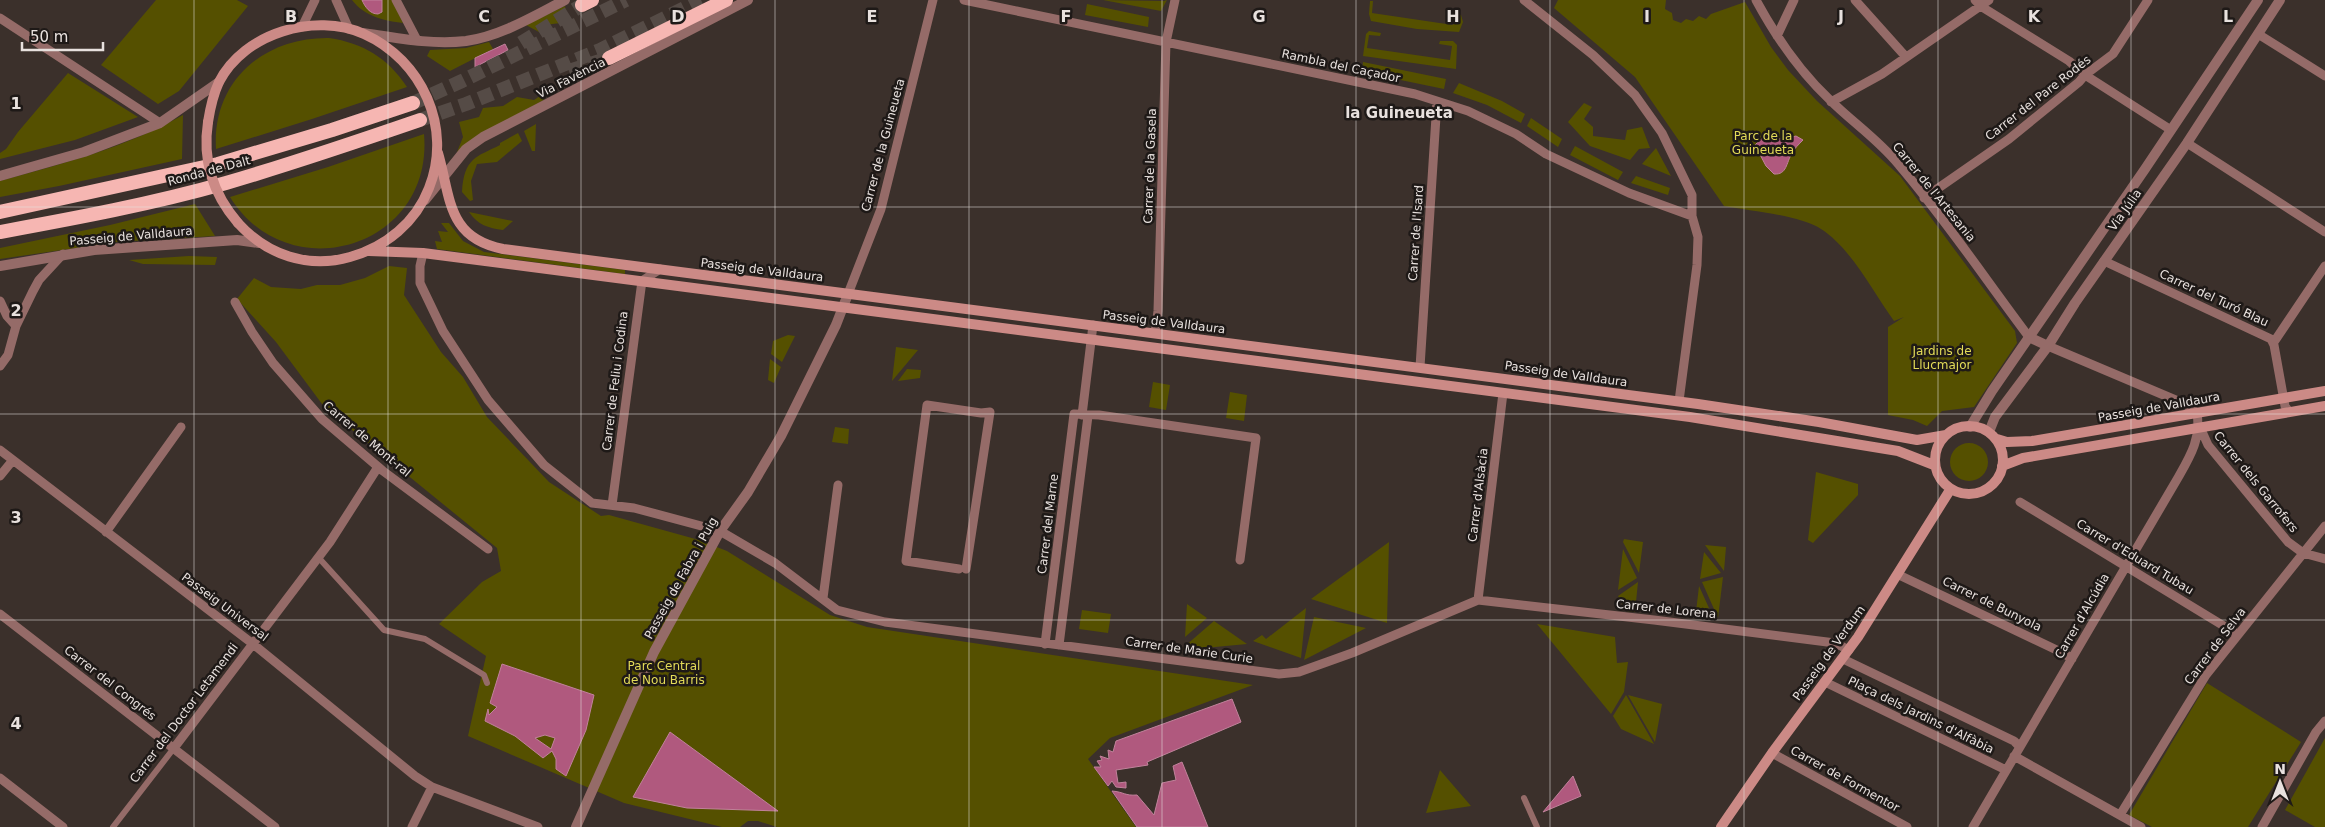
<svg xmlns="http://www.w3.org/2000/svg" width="2325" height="827" viewBox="0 0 2325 827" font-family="'DejaVu Sans',sans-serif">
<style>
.green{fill:#555000}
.water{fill:#b0597e;stroke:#c1829b;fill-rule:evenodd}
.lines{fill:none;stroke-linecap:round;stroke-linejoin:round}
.trunk-tunnel{stroke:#554b46;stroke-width:14;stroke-dasharray:14 7;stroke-linecap:butt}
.pedestrian{stroke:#956b68;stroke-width:6}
.minor{stroke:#956b68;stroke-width:9}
.tertiary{stroke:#956b68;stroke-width:10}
.secondary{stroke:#cc8a86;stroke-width:10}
.trunk{stroke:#f6b6b2;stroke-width:14}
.secondary-bridge{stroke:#cc8a86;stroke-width:10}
.grid{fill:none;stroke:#e8e1de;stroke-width:1;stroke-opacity:0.55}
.labels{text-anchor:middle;stroke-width:5;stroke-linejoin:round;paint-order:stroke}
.street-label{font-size:12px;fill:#e8e1de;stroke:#1e1917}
.park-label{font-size:12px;fill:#e3db58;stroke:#1e1917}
.quarter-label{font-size:15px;font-weight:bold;fill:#e8e1de;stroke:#1e1917}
.grid-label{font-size:16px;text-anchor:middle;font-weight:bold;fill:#e8e1de;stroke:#1e1917;stroke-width:5;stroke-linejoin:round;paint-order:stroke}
</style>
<rect width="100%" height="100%" fill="#3b302b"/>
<path class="green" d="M 156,0 L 237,0 L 248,6 L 179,91 L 158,104 L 101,65 Z
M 352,0 L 392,0 L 403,23 C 384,21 364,16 352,0 Z
M 1103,0 L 1164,1 L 1167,0 L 1161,11 Z
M 1558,0 L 1666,0 L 1665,9 L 1672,13 L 1673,20 L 1681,23 L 1686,19 L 1693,21 L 1699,16 L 1706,19 L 1711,14 L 1745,2 L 1771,47 L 1788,70 L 1817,101 L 1900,176 L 2015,331 L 2017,343 L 1974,407 L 1942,411 L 1927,426 L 1913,420 L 1888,415 L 1888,327 L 1904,317 L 1894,321 C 1873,292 1851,248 1821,229 C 1800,215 1750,211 1724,206 L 1635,77 L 1554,8 Z
M 1370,1 L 1373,1 L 1372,13 L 1453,25 L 1455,12 L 1461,15 L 1463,22 L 1459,32 L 1417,29 L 1371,21 L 1369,14 Z
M 1087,4 L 1149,17 L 1148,27 L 1085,15 Z
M 565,6 L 568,22 L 545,25 L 539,32 L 526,25 Z
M 1369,31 L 1381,33 L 1380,36 L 1369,35 L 1367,48 L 1450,60 L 1452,46 L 1439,44 L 1440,41 L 1453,41 L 1457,45 L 1456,69 L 1363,56 L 1366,34 Z
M 329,38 C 363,43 388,58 407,87 L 312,119 L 216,149 C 212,81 264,37 329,38 Z
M 489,42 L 493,49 L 450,71 L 427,56 L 430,50 L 466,48 Z
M 1363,62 L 1446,79 L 1444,89 L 1362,72 Z
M 68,73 L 138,117 L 75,140 L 0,159 L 0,153 L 6,149 L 18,132 Z
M 1459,83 L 1502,101 L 1525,114 L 1521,123 L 1487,105 L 1453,93 Z
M 543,94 L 544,100 L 471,140 L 457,152 L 463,137 L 459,122 L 479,117 L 483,108 L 503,106 L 517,97 L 534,100 Z
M 1584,103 L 1592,107 L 1584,119 L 1593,127 L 1593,136 L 1625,140 L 1627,130 L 1642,127 L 1650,148 L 1639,149 L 1630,160 L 1590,146 L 1568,122 Z
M 183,115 L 182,159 L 59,186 L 0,197 L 0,181 C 62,164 127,147 183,115 Z
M 1531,118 L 1562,139 L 1558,147 L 1527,126 Z
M 536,124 L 535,151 L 532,151 L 524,131 Z
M 518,133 L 522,141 L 497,162 L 477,164 L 471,181 L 473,200 L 470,201 L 462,192 C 464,158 476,157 500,145 L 500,143 Z
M 424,134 C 434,248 288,291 230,197 L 328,167 Z
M 1575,146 L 1623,172 L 1618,180 L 1570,155 Z
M 1656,148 L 1671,176 L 1642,164 Z
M 1636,176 L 1670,188 L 1668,195 L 1631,183 Z
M 195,204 L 215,236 L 117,242 L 0,259 L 0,248 L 110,225 Z
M 469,212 L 513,221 L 503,230 C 488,228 478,225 469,212 Z
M 441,223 L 449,223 L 463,241 L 484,252 L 625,270 L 625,274 L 437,249 L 435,241 L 442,242 L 438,231 L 448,232 Z
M 189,256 L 217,257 L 215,265 L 143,264 L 129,260 Z
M 389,266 L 407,268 L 404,295 L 441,352 L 463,377 L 487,417 L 549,482 L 601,516 L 609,515 L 699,540 L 727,551 L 830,615 L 867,627 L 1253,685 L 1110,738 L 1088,759 L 1136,827 L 777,827 L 758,821 L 748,821 L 740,827 L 722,827 L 624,803 L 468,736 L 486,656 L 439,624 L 482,582 L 501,571 L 497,548 L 325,408 L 276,342 L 237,299 L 254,278 L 271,287 L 301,289 L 317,285 L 340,285 L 365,278 Z
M 788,335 L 795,336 L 782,362 L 771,354 L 773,341 Z
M 896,347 L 918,350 L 892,381 Z
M 770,359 L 781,367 L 774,383 L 768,380 Z
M 907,369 L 921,370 L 920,378 L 898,381 Z
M 1153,382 L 1170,385 L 1166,410 L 1149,407 Z
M 1230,392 L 1247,395 L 1244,421 L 1226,418 Z
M 835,427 L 849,429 L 848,444 L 832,442 Z
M1950 462a19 19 0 1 1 38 0a19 19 0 1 1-38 0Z
M 1816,472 L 1858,484 L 1858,495 L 1813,543 L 1808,540 Z
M 1624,539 L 1643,542 L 1639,573 L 1623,542 Z
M 1389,542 L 1387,623 L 1311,599 Z
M 1705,545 L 1726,547 L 1724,571 Z
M 1623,549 L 1637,578 L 1618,590 Z
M 1704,552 L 1721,573 L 1700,579 Z
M 1723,577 L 1718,618 L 1702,582 Z
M 1638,582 L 1635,612 L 1626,611 L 1618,596 Z
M 1699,586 L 1709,608 L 1696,612 Z
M 1187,604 L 1207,618 L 1185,637 Z
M 1306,608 L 1301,658 L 1253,641 L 1262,635 L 1266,639 Z
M 1082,610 L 1111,614 L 1108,633 L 1079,629 Z
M 1314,617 L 1366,628 L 1304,660 Z
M 1214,621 L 1247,644 L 1183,650 L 1185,646 Z
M 1537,624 L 1615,637 L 1617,663 L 1628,662 L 1624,692 L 1611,714 Z
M 2207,683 L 2301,742 L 2248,827 L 2152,827 L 2129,815 Z
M 1626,695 L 1654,744 L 1621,729 L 1613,716 Z
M 1628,695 L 1662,704 L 1655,742 Z
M 2325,738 L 2325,827 L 2315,827 L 2285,810 Z
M 1440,770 L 1471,806 L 1426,813 Z"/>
<path class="water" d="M 362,0 L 382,0 L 382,12 L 378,14 C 370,14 365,7 362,0 Z
M 505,44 L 508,50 L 475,67 L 475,58 Z
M 1796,136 L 1803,140 C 1799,144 1794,149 1792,153 C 1786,163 1787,175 1774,174 L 1766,166 L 1755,145 L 1762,138 L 1784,139 Z
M 502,664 L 594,695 L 586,730 L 566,776 L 556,769 L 556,759 L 552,751 L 543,758 L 515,736 L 485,721 L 488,709 L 489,715 L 497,707 L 490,703 ZM 545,735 L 555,738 L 551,749 L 535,738 Z
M 1232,699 L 1241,722 L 1147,762 L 1148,765 L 1116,770 L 1118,783 L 1126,782 L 1126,788 L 1116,787 L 1112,781 L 1108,786 L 1094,767 L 1101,767 L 1097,761 L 1102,760 L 1100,756 L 1109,759 L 1108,750 L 1113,752 L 1116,741 Z
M 670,732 L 778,811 L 687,808 L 633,797 Z
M 1182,762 L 1208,827 L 1137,827 L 1112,791 C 1124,792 1125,796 1137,795 L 1154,815 L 1162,783 L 1176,780 L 1173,766 Z
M 1573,776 L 1581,796 L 1543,812 Z"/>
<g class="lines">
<path class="trunk-tunnel" d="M 521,43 L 582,5
M 569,71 L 609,58
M 413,103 L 462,81 L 626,0
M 420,120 L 466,104 L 600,50 L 701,0"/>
<path class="pedestrian" d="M 318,557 L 384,630 L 425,639 L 484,675 L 487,683
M 1524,798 L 1537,827
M 113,827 L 174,748"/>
<path class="minor" d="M 336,0 L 349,29
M 396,0 L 417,40
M 964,0 L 1415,94 L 1468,111 L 1516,134 L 1546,154 L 1629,193 L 1692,216
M 1524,0 L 1593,55 L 1635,95 L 1662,133 L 1692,195 L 1692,216 L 1698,237 L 1697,265 L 1679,401
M 1756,0 C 1776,37 1799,71 1830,100 C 1852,122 1879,140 1899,165 C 1946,220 1986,280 2029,337
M 1855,0 L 1906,57
M 1975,0 L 1982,7 L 2069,61 L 2085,75 L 2171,130
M 0,18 L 160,123
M 302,27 L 315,0
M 2258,34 L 2325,76
M 1777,36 L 1794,0
M 1831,102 L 1882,74 L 1989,0
M 2187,143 L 2325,232
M 1924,198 L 2009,139 L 2079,82 L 2085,75 L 2113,54 L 2148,0
M 423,253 L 420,266 L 420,283 L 443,331 L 488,400 L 544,465 L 592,503 L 634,508 L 720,531 L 775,563 L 837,610 L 885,622 L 1279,674 L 1299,672 L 1352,653 L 1478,600
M 2104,261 L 2271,339 L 2274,345 L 2285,406 L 2289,412
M 848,294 L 881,209 L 933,0
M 0,301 L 7,316 L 16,326
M 235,302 L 252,332 L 273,363 L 322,419 L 383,471 L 488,549
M 1155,333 L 1158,311 L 1166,42 L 1175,0
M 2274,342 L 2325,266
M 0,366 L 8,355 L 16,326 L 33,291 L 39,280 L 63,254
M 1420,367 L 1437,101
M 1082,415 L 1093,325
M 2200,427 L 2208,445 L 2288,542 L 2303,553 L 2325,559
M 0,450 L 253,644 L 415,776 L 432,787 L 538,827
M 0,476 L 13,460
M 2020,502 L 2237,634
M 612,505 L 642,281 L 660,269
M 106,532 L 181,427
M 959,569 L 906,561 L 927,405 L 981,413 L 990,412 L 966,569
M 1899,575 L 2065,654 L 2072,659
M 823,598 L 838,485
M 1478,600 L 1654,620 L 1835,643 L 1849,650
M 1478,600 L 1503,393
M 0,614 L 275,827
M 1045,644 L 1074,414 L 1099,415 L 1256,438 L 1240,560
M 1059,645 L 1088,416
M 1843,659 L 2014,741 L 2019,746
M 1825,682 L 2006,770
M 174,748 L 330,542 L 378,467
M 1772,753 L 1907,827
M 2014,756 L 2141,827
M 0,778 L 63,827
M 2120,815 L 2206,675 L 2325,526
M 412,827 L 432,787
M 1973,827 L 2179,476 C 2191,455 2201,438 2197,413 L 2185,404 L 2048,346
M 2262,827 L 2316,732 L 2325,721"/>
<path class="tertiary" d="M 363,33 C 397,38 432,45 466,41 C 501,36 534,16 565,0
M 0,176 L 84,152 L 160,123 L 219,82
M 425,200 L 466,149 L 483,137 L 748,0
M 0,266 L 94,250 L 237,240 L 259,243
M 2029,337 L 2048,346
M 1970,427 L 1992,391 L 2145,169 L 2258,0
M 1989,432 L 1995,417 L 2048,346 L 2075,303 L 2187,143 L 2280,0
M 576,827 L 654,652 L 720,531 L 748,492 L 781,436 L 836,325 L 848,294"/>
<path class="secondary" d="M 208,122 C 210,109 213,95 219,82 C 244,33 315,12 364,34 C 422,60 453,128 429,188 C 416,222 386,247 350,257 C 308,269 267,255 238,223
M 438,153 C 451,198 447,238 503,249 L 1698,404 L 1819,422 L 1917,440 L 1946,435
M 369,251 L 423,253 L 1690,417 L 1898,451 L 1934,465
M1935 460a34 34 0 1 1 68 0a34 34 0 1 1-68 0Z
M 1997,439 L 2007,442 L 2032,441 L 2325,391
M 2002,466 L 2023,458 L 2325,406
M 1721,827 L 1772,753 L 1858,637 L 1950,490"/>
<path class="trunk" d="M 582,5 L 592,0
M 609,58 L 726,0
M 0,212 L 218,164 L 332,130 L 413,103
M 0,232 C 76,218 152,204 226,183 C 291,164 356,142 420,120"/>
<path class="secondary-bridge" d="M 208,122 C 202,161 213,194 238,223"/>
</g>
<path class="grid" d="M 194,0 L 194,827M 388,0 L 388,827M 581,0 L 581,827M 775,0 L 775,827M 969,0 L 969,827M 1162,0 L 1162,827M 1356,0 L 1356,827M 1550,0 L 1550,827M 1744,0 L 1744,827M 1938,0 L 1938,827M 2131,0 L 2131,827M 0,207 L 2325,207M 0,414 L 2325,414M 0,620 L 2325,620"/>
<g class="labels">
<g class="street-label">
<text transform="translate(1341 66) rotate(12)" y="4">Rambla del Caçador</text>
<text transform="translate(571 78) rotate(-27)" y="4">Via Favència</text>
<text transform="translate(2038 98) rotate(-38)" y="4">Carrer del Pare Rodés</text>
<text transform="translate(883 145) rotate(-75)" y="4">Carrer de la Guineueta</text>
<text transform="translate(1150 166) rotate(-88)" y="4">Carrer de la Gasela</text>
<text transform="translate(209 171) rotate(-15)" y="4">Ronda de Dalt</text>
<text transform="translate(1934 192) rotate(51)" y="4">Carrer de l'Artesania</text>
<text transform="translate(2125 210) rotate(-55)" y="4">Via Júlia</text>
<text transform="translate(1416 233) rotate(-86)" y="4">Carrer de l'Isard</text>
<text transform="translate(131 236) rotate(-5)" y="4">Passeig de Valldaura</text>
<text transform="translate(762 270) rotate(7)" y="4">Passeig de Valldaura</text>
<text transform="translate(2214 298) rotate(25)" y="4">Carrer del Turó Blau</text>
<text transform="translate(1164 322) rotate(7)" y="4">Passeig de Valldaura</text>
<text transform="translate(1566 374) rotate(8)" y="4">Passeig de Valldaura</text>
<text transform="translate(615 381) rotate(-83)" y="4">Carrer de Feliu i Codina</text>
<text transform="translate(2159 407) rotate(-10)" y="4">Passeig de Valldaura</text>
<text transform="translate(367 439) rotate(40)" y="4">Carrer de Mont-ral</text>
<text transform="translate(2256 482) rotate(51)" y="4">Carrer dels Garrofers</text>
<text transform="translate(1478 495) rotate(-83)" y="4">Carrer d'Alsàcia</text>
<text transform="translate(1048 524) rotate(-83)" y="4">Carrer del Marne</text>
<text transform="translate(2135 557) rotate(31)" y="4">Carrer d'Eduard Tubau</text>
<text transform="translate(681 578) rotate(-61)" y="4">Passeig de Fabra i Puig</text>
<text transform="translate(1992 604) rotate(26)" y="4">Carrer de Bunyola</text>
<text transform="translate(225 607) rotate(37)" y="4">Passeig Universal</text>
<text transform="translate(1666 609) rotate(6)" y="4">Carrer de Lorena</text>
<text transform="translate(2082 616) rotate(-60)" y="4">Carrer d'Alcúdia</text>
<text transform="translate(2215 646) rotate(-53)" y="4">Carrer de Selva</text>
<text transform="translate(1189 650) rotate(8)" y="4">Carrer de Marie Curie</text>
<text transform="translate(1829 653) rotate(-54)" y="4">Passeig de Verdum</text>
<text transform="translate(110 683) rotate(38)" y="4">Carrer del Congrés</text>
<text transform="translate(184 713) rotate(-53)" y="4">Carrer del Doctor Letamendi</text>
<text transform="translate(1921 715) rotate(26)" y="4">Plaça dels Jardins d'Alfàbia</text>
<text transform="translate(1845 779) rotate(29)" y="4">Carrer de Formentor</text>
</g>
<g class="park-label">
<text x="1763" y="140">Parc de la<tspan x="1763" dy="14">Guineueta</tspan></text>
<text x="1942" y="355">Jardins de<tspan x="1942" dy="14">Llucmajor</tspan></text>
<text x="664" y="670">Parc Central<tspan x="664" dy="14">de Nou Barris</tspan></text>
</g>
<g class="quarter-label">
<text x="1399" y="118">la Guineueta</text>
</g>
</g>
<g class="grid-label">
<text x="291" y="22">B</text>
<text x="484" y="22">C</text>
<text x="678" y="22">D</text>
<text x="872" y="22">E</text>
<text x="1066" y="22">F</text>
<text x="1259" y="22">G</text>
<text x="1453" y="22">H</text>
<text x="1647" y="22">I</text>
<text x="1841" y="22">J</text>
<text x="2034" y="22">K</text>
<text x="2228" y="22">L</text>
<text x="16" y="109">1</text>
<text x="16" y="316">2</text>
<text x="16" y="523">3</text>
<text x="16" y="729">4</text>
</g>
<g transform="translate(2280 782)" stroke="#1e1917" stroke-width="4" paint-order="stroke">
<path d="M0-4L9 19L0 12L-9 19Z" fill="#e8e1de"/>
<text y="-8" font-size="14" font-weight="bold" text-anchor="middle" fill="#e8e1de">N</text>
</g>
<path d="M22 42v8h81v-8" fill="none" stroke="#e8e1de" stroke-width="2.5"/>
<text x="30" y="42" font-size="15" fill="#e8e1de" stroke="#1e1917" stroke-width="4" paint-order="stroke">50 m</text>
</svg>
